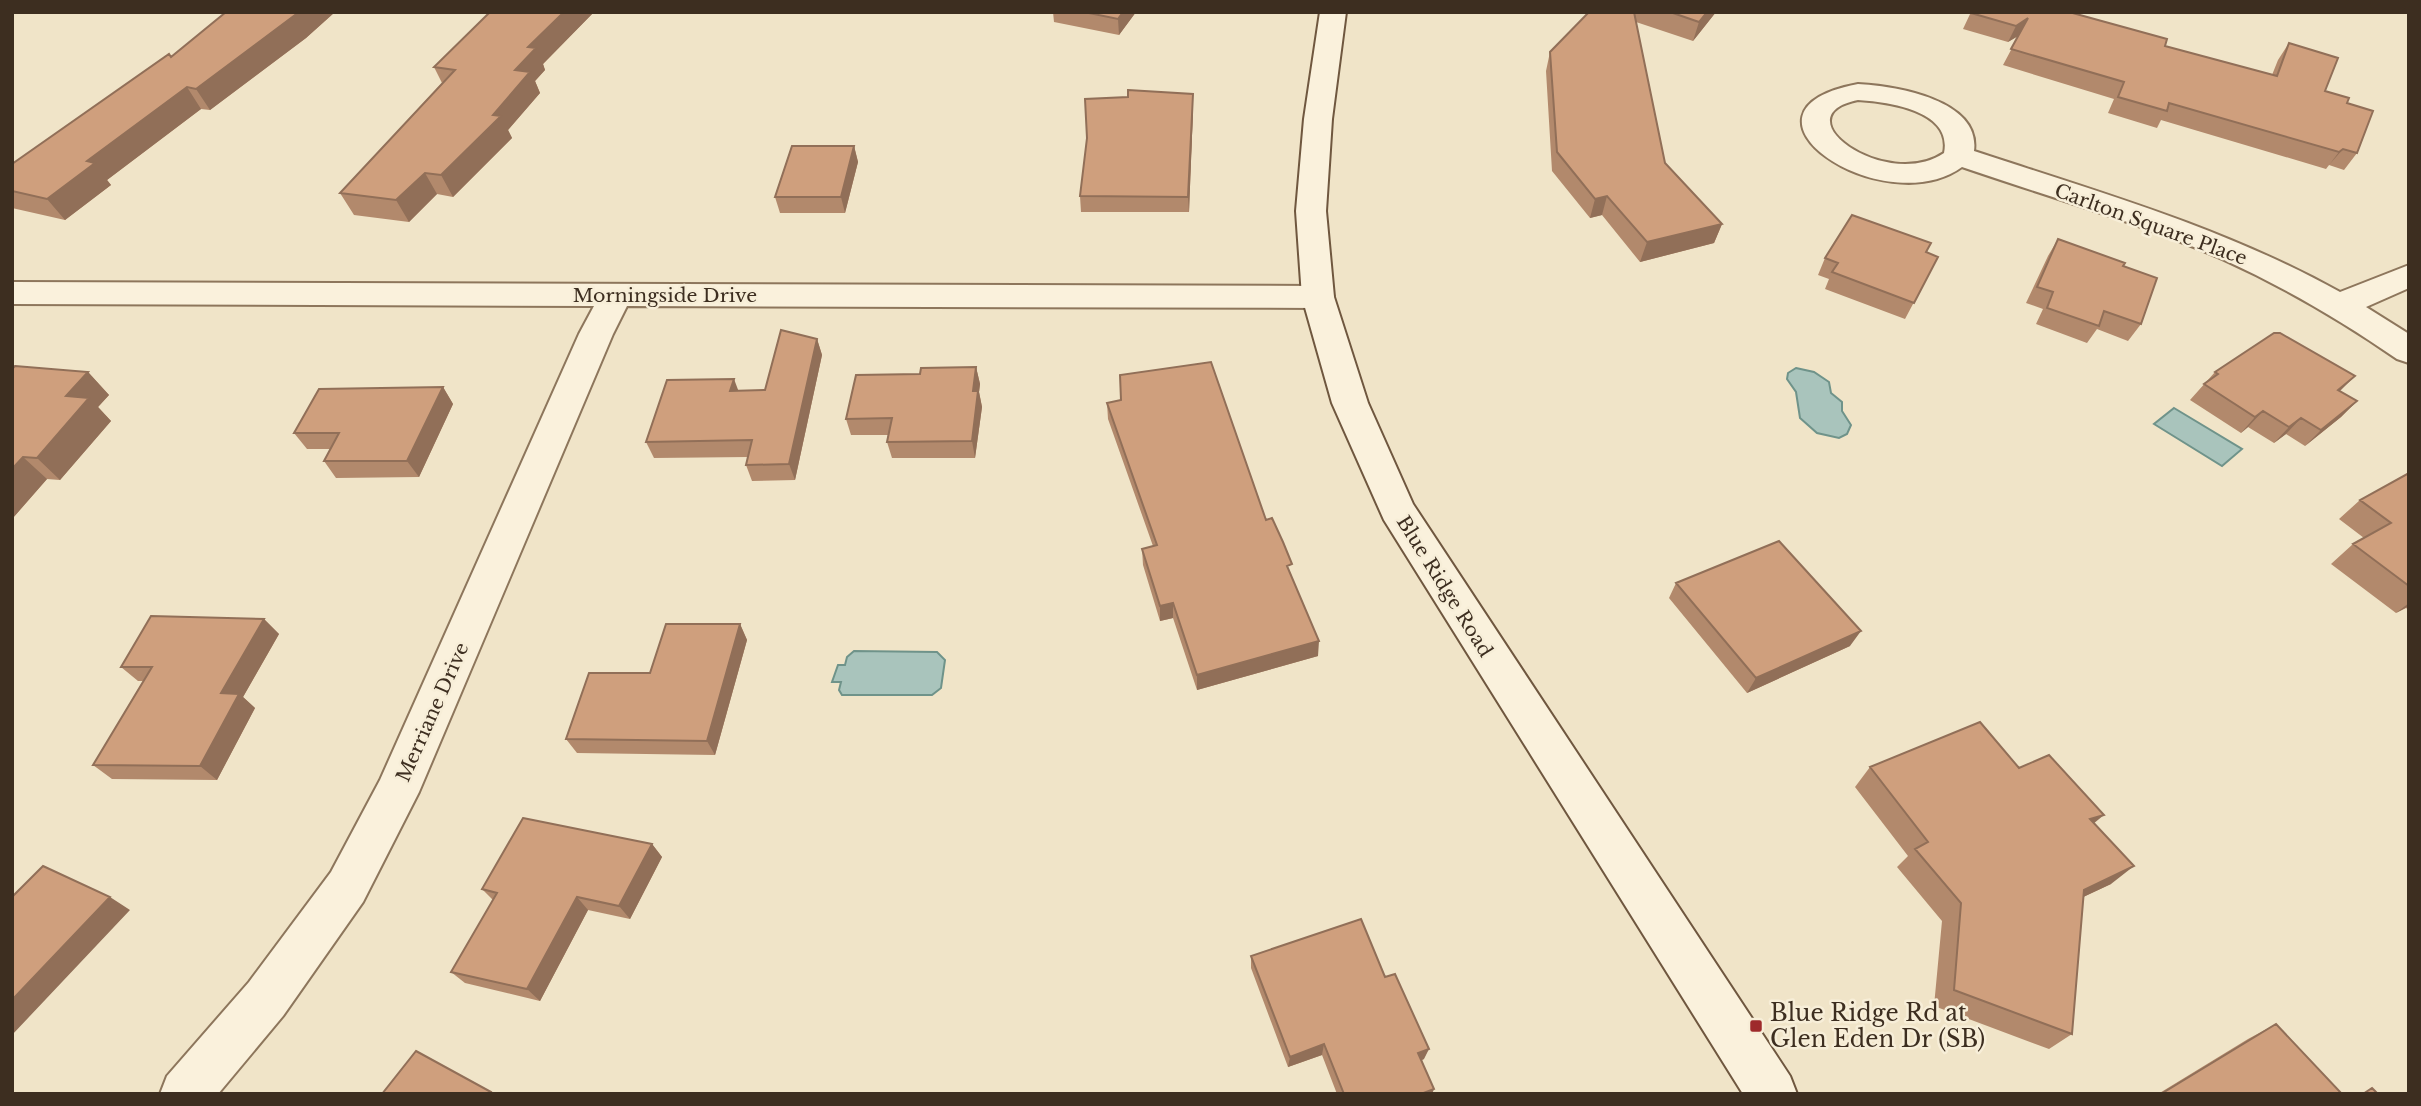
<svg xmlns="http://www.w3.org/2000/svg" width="2421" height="1106" viewBox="0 0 2421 1106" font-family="'Libre Baskerville',serif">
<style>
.water{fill:#a9c4bc;stroke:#6f938a;stroke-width:2}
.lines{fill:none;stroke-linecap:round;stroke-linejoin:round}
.minor-casing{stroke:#8d765c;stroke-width:4}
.secondary-casing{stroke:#6f573f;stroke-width:4}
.minor{fill:#faf1dc;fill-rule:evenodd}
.secondary{fill:#faf1dc;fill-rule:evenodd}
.wall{fill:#b2896c}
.shaded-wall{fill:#916f58}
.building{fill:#cf9f7d;stroke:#916f58;stroke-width:2}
.poi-dot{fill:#9e2a2b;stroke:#f7eed8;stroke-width:2.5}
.labels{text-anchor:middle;stroke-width:5;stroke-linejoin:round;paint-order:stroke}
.street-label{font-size:19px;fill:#3d2e20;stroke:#f7eed8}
.near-poi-label{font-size:23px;fill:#3d2e20;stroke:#f7eed8;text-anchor:start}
</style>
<rect width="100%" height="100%" fill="#f0e4c8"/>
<path class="water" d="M 1796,368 L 1814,372 L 1829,382 L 1831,393 L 1842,402 L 1842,411 L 1851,425 L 1847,434 L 1839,438 L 1817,433 L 1800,418 L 1796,392 L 1787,379 L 1788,373 Z
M 2174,408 L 2242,449 L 2222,466 L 2154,424 Z
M 854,651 L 937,652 L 945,660 L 941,688 L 932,695 L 842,695 L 839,690 L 841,682 L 832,682 L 838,665 L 845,665 L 847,657 Z"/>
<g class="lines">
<g class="minor-casing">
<path id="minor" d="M 1858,84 C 1894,86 1981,99 1974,151 C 2099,192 2225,228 2340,292 L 2409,265 L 2409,288 L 2366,307 L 2409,334 L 2409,363 L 2397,359 C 2342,321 2284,287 2222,259 C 2138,222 2049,197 1962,167 C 1883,224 1714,111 1858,84 ZM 1858,100 C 1887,102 1953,110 1944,153 C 1886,192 1779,116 1858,100 Z
M 12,282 L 1318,286 L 1330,289 L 1334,297 L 1330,305 L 1318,308 L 627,306 L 613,334 L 419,792 L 363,902 L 283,1016 L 218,1094 L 160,1094 L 167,1076 L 249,982 L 331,872 L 380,780 L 579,334 L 594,306 L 12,304 Z"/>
</g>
<g class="secondary-casing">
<path id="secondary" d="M 1320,12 L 1346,12 L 1332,119 L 1326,211 L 1334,297 L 1368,403 L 1413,504 L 1790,1076 L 1797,1094 L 1743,1094 L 1384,520 L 1332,403 L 1302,297 L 1296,211 L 1304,119 Z"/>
</g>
<use href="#minor" class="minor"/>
<use href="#secondary" class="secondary"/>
</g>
<path class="wall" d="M 226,12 L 335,12 L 306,38 L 210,110 L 201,109 L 107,180 L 111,185 L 65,220 L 12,208 L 12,164 L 171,57 Z
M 490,12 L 594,12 L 543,64 L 545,70 L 535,81 L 540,93 L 508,130 L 512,138 L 453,197 L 437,194 L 409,222 L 354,215 L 340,193 L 442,83 L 434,67 Z
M 1053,12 L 1136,12 L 1119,35 L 1054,22 Z
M 1589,12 L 1716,12 L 1693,41 L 1636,22 L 1665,163 L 1722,224 L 1714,243 L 1640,262 L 1602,215 L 1590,218 L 1552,171 L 1546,71 L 1550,52 Z
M 1971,12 L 2165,46 L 2272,75 L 2278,60 L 2289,43 L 2325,91 L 2347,103 L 2357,153 L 2344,170 L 2329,165 L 2326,169 L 2161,120 L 2157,128 L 2108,113 L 2114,99 L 2003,65 L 2019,35 L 2008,42 L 1963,29 Z
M 1193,110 L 1189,212 L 1081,212 L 1080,196 Z
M 854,146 L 858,162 L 845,213 L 780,213 L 775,197 Z
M 2058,239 L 2123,266 L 2141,324 L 2128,341 L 2097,329 L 2087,343 L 2036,324 L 2043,309 L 2026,303 L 2048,256 Z
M 1931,243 L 1926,252 L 1938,257 L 1905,319 L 1825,289 L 1829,279 L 1818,275 L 1825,258 Z
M 817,339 L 822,355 L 795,480 L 752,481 L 746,465 L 748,457 L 654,458 L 646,442 L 739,391 L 765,390 Z
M 976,367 L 980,384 L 979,392 L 982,407 L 975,458 L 892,458 L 887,442 L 888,435 L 851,435 L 846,419 L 920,374 Z
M 12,369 L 88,372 L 109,395 L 98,407 L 111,421 L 60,480 L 47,479 L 12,519 Z
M 2215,372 L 2340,391 L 2357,401 L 2341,417 L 2305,446 L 2286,434 L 2274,443 L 2248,427 L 2241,433 L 2190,400 Z
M 443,387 L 453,404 L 419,477 L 336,478 L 324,461 L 330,449 L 307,449 L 294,433 Z
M 1107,403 L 1266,520 L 1291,574 L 1318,656 L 1197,690 L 1173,618 L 1160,621 L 1143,565 L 1142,549 L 1153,546 L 1108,419 Z
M 2409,473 L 2409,610 L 2406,608 L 2396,613 L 2331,564 L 2353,544 L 2364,538 L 2339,519 L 2360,500 Z
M 1676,583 L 1850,646 L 1747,693 L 1669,598 Z
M 264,619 L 279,634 L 243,697 L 255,708 L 217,780 L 112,779 L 93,765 L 143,681 L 138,681 L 121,667 Z
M 740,624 L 747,640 L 715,755 L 577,753 L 566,739 L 650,673 Z
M 1870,767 L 2019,768 L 2094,823 L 2111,884 L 2083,897 L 2072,1034 L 2049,1049 L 1934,1006 L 1942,921 L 1897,867 L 1908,856 L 1855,787 Z
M 652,844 L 662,857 L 630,919 L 588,910 L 540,1001 L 465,983 L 451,972 L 493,900 L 482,889 Z
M 1251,956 L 1385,977 L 1424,1059 L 1422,1060 L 1432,1094 L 1337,1094 L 1322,1055 L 1288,1067 L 1251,968 Z
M 2276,1024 L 2342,1094 L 2158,1094 L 2248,1039 Z"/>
<path class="shaded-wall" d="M 299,12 L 335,12 L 306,38 L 210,110 L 196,89 Z
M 564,12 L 594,12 L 543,64 L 545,70 L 535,81 L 540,93 L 508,130 L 512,138 L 453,197 L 441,175 L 493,115 L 515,70 L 528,47 Z
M 1123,12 L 1136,12 L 1119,35 L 1118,19 Z
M 1707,12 L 1716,12 L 1693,41 L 1699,22 Z
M 2028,18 L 2020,35 L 2008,42 L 2016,26 Z
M 187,87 L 201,109 L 107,180 L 111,185 L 65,220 L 47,199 L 87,161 Z
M 1193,94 L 1193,110 L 1189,212 L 1188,197 Z
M 854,146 L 858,162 L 845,213 L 841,197 Z
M 2343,149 L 2329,165 L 2326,169 L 2339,152 Z
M 425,173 L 437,194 L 409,222 L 396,200 Z
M 1607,196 L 1602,215 L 1590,218 L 1595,199 Z
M 1722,224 L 1714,243 L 1640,262 L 1647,242 Z
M 817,339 L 822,355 L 795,480 L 789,464 Z
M 976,367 L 980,384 L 979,392 L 982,407 L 975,458 L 972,441 L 973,391 Z
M 88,372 L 109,395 L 98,407 L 111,421 L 60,480 L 37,458 L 66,396 Z
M 2355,376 L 2339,392 L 2338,390 Z
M 734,379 L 740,395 L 730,391 Z
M 443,387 L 453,404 L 419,477 L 407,461 Z
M 2357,401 L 2341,417 L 2305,446 L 2321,430 Z
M 2263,411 L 2248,427 L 2241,433 L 2255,417 Z
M 2301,418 L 2286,434 L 2274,443 L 2289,427 Z
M 23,457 L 47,479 L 12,519 L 12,469 Z
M 1173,603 L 1173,618 L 1160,621 L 1160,606 Z
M 2409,603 L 2409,606 L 2396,613 Z
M 264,619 L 279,634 L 243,697 L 255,708 L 217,780 L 200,766 L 221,693 Z
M 740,624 L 747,640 L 715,755 L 707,741 Z
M 1861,631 L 1850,646 L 1747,693 L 1756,678 Z
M 1319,641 L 1318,656 L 1197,690 L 1197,675 Z
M 2104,815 L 2082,833 L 2090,819 Z
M 652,844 L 662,857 L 630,919 L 619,906 Z
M 2134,866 L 2111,884 L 2062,907 L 2084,890 Z
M 110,897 L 130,910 L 12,1035 L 12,1000 Z
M 577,897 L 588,910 L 540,1001 L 527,989 Z
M 1324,1044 L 1322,1055 L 1288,1067 L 1290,1057 Z
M 1429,1049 L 1424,1059 L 1414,1063 L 1418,1053 Z
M 1434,1089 L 1432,1094 L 1421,1094 Z"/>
<path class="building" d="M 226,12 L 299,12 L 196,89 L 187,87 L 87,161 L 95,163 L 47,199 L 12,191 L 12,164 L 169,54 L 171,57 Z
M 490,12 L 564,12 L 528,47 L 536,48 L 515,70 L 530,72 L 493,115 L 501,116 L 441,175 L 425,173 L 396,200 L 340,193 L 455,70 L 434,67 Z
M 1084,12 L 1123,12 L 1118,19 Z
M 1589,12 L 1634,12 L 1665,163 L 1722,224 L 1647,242 L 1607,196 L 1595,199 L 1557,152 L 1550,52 Z
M 1670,12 L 1707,12 L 1699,22 Z
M 2069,12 L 2167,39 L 2165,46 L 2277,76 L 2289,43 L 2338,58 L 2325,91 L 2349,98 L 2347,103 L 2373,111 L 2357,153 L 2343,149 L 2339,152 L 2169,103 L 2167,111 L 2118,97 L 2124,82 L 2011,49 L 2028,18 L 2016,26 L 1971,13 Z
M 1128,90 L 1193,94 L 1188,197 L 1080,196 L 1087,138 L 1085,99 L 1128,97 Z
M 792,146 L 854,146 L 841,197 L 775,197 Z
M 1852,215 L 1931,243 L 1926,252 L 1938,257 L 1914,303 L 1832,272 L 1838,263 L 1825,258 Z
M 2058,239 L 2125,263 L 2123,266 L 2157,278 L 2141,324 L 2104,311 L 2099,326 L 2047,308 L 2053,292 L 2037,287 Z
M 781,330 L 817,339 L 789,464 L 746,465 L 752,440 L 646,442 L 667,380 L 734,379 L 730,391 L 765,390 Z
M 2274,333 L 2280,333 L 2355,376 L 2338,390 L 2357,401 L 2321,430 L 2301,418 L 2289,427 L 2263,411 L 2255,417 L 2204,384 L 2218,374 L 2215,372 Z
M 1211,362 L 1266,520 L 1272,518 L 1283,542 L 1292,564 L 1287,566 L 1319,641 L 1197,675 L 1173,603 L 1160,606 L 1142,549 L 1157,545 L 1107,403 L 1121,400 L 1120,375 Z
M 15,366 L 88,372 L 66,396 L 89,398 L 37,458 L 23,457 L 12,469 L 12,369 Z
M 976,367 L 973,391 L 978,391 L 972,441 L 887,442 L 892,418 L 846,419 L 856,375 L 920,374 L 921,368 Z
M 443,387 L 407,461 L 324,461 L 339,433 L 294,433 L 319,389 Z
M 2409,473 L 2409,586 L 2353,544 L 2391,523 L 2360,500 Z
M 1779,541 L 1861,631 L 1756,678 L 1676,583 Z
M 151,616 L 264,619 L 221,693 L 239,694 L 200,766 L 93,765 L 152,667 L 121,667 Z
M 666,624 L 740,624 L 707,741 L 566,739 L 589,673 L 650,673 Z
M 1980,722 L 2019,768 L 2049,755 L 2104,815 L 2090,819 L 2134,866 L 2084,890 L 2072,1034 L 1954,990 L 1961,903 L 1915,849 L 1928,842 L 1870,767 Z
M 523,818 L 652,844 L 619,906 L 577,897 L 527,989 L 451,972 L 497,893 L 482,889 Z
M 43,866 L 110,897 L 12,1000 L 12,897 Z
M 1361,919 L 1385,977 L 1395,974 L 1429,1049 L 1418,1053 L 1434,1089 L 1421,1094 L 1344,1094 L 1324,1044 L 1290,1057 L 1251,956 Z
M 2276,1024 L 2342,1094 L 2161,1094 Z
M 416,1051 L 491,1092 L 490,1094 L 382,1094 Z
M 2372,1088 L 2378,1094 L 2363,1094 Z"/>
<rect class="poi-dot" x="1749" y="1019" width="14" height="14" rx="3.5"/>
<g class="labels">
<g class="street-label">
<text transform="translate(2151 224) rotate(20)" y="7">Carlton Square Place</text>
<text x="665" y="302">Morningside Drive</text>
<text transform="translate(1445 586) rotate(58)" y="7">Blue Ridge Road</text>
<text transform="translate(432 712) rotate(-66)" y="7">Merriane Drive</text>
</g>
<g class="near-poi-label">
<text x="1770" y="1021">Blue Ridge Rd at<tspan x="1770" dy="26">Glen Eden Dr (SB)</tspan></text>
</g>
</g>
<rect width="2421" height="1106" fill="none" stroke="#3d2e20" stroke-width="28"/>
</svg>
